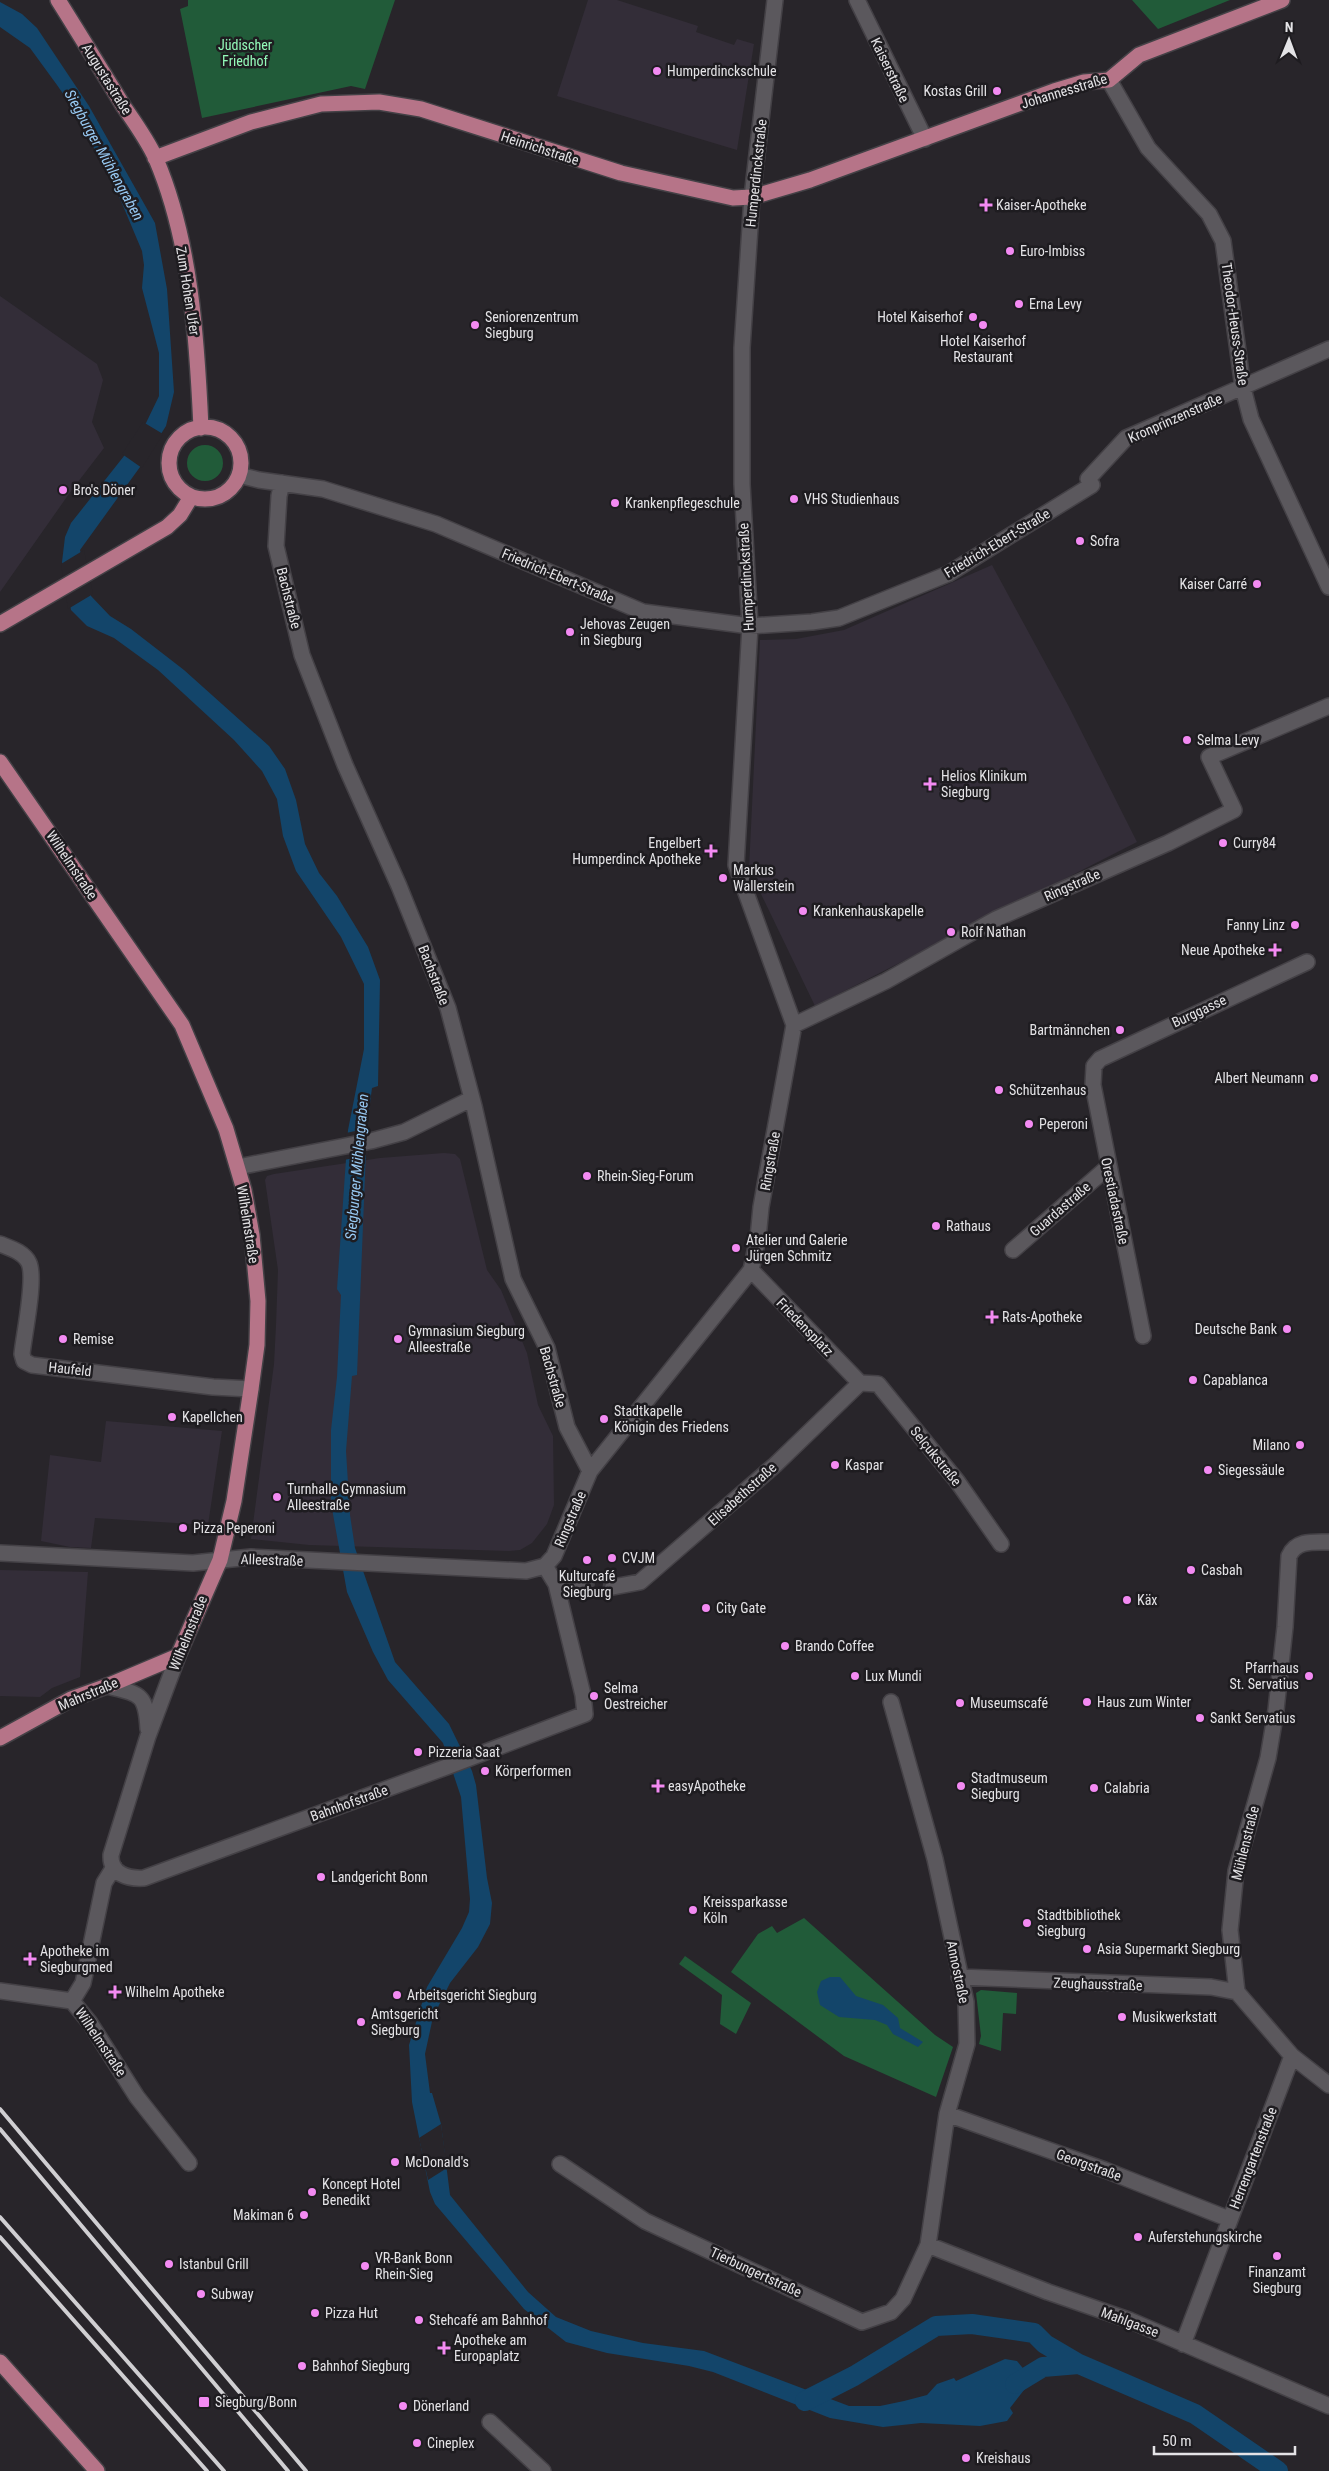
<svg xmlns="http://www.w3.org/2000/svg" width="1329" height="2471" viewBox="0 0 1329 2471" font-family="'Roboto Condensed',sans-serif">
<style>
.built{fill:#332d38}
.green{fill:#215b39}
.water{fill:#13456a}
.pier{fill:#28252a}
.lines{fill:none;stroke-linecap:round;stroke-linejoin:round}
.canal{stroke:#13456a;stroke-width:20}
.minor-tunnel{stroke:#444246;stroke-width:15;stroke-dasharray:15 8;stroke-linecap:butt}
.minor-casing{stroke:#444146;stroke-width:18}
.major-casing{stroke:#444146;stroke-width:18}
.minor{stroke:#5b585d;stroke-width:15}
.major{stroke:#b67488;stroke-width:15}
.rail{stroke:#d0cfd2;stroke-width:4}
.poi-dot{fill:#f38af2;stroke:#1e1c20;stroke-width:2}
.labels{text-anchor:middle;stroke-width:5;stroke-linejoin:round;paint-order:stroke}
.park-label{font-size:14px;fill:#94fab9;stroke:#1e1c20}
.street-label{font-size:14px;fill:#e4e3e6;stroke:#1e1c20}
.poi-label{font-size:14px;fill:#e4e3e6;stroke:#1e1c20;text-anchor:start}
.water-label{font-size:15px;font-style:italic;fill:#98caf4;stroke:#1e1c20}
</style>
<rect width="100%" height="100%" fill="#28252a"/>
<path class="built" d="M 588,0 L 617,0 L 698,26 L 696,32 L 734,45 L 737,39 L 754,44 L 737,150 L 557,96 Z
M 0,296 L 97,364 L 103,380 L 92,422 L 104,448 L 71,491 L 0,592 Z
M 992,565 L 1068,705 L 1137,842 L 815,1006 L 749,869 L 760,640 L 796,639 L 844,630 Z
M 444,1153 L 455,1154 L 460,1159 L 487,1270 L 501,1290 L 527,1353 L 538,1405 L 553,1436 L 554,1505 L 547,1524 L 532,1543 L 520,1550 L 509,1551 L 309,1545 L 251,1539 L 274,1364 L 276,1325 L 278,1270 L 265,1180 L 267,1176 L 274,1174 L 380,1158 Z
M 106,1421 L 222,1431 L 208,1525 L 95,1518 L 91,1548 L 70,1547 L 41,1541 L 50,1455 L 101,1462 Z
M 0,1570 L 88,1572 L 80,1677 L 52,1688 L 40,1697 L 0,1696 Z"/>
<path class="green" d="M 188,0 L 395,0 L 365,89 L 351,86 L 202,118 L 180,9 L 188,6 Z
M 1132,0 L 1230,0 L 1158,29 Z
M187 463a18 18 0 1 1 36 0a18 18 0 1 1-36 0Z
M 804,1918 L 935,2035 L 953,2047 L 936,2097 L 844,2056 L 731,1972 L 758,1934 L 772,1926 L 777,1933 Z
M 685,1956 L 751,2003 L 736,2034 L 720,2024 L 722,1995 L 679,1964 Z
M 981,1990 L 1017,1993 L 1016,2014 L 1003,2013 L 1001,2051 L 979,2044 L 981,2036 L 976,1993 Z"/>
<path class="water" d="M 0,2 L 22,14 L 37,28 L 89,106 L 155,223 L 167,289 L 174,392 L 166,426 L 140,467 L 80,550 L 91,596 L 110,616 L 131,629 L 184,670 L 269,746 L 285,769 L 296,800 L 305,844 L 319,873 L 337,896 L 368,947 L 380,980 L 378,1086 L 372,1088 L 367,1126 L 357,1375 L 352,1376 L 346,1451 L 350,1515 L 355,1548 L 395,1662 L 449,1724 L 472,1771 L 476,1785 L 487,1878 L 492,1903 L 490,1924 L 478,1947 L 450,1983 L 433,2017 L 425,2054 L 430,2093 L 432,2093 L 441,2124 L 450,2195 L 528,2292 L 556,2317 L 591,2331 L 643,2343 L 704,2351 L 849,2406 L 880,2406 L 904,2401 L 927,2395 L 937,2384 L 954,2378 L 956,2381 L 1005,2359 L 1017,2361 L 1026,2372 L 1036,2365 L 1041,2375 L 1024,2390 L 1010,2408 L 1013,2413 L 1007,2421 L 980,2426 L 921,2423 L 883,2427 L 830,2418 L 713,2372 L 689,2366 L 607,2353 L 566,2342 L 524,2309 L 435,2204 L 430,2192 L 412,2102 L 409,2045 L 427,1987 L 462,1928 L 469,1912 L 470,1899 L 461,1797 L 443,1743 L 388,1680 L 373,1652 L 347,1592 L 331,1503 L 331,1430 L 337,1377 L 341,1295 L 337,1289 L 348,1130 L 364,1049 L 364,984 L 341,937 L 296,871 L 283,836 L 277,799 L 262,771 L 234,740 L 158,670 L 114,638 L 87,626 L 71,610 L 62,562 L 65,537 L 71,523 L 124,456 L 146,423 L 159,396 L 159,353 L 142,288 L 144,265 L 142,251 L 118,194 L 73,108 L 57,85 L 30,48 L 0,27 Z
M 830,1977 L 840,1977 L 856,1996 L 883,2005 L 898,2018 L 900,2028 L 923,2042 L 918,2047 L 893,2034 L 887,2025 L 875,2020 L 839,2017 L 820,2005 L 817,1992 L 821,1981 Z"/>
<path class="pier" d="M 143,422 L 163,434 L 142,468 L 122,454 Z
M 84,550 L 93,594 L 68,609 L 61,564 Z
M 369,1128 L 368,1155 L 344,1160 L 346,1133 Z
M 441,2124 L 447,2168 L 428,2180 L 419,2138 Z"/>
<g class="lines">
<path class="canal" d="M 1015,2384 L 1043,2367 L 1079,2364 L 1195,2414 L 1278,2471
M 805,2401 L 854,2376 L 936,2326 L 972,2324 L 1034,2333 L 1045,2344 L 1079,2364"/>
<path class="minor-tunnel" d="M 580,1582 L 613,1587"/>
<g class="minor-casing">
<path id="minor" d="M 775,0 L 752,197 L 742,348 L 742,484 L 750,626 L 736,865 L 794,1025
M 857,0 L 925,139
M 1109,80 L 1148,148 L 1209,214 L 1223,241 L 1243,388 L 1251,419 L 1329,587
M 239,475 L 259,480 L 323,489 L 436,524 L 643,612 L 750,626 L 812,622 L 839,618 L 948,574 L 1092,485
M 1088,479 L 1126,438 L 1329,349
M 282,483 L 279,496 L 276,546 L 302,655 L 345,765 L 399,886 L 448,1008 L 474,1106 L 513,1279 L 547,1348 L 567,1427 L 590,1471
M 794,1025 L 886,981 L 996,919 L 1168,843 L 1234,810 L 1209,757 L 1329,706
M 238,1167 L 371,1141 L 404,1132 L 471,1099
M 0,1244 C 10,1248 24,1252 29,1263 C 36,1279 24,1334 22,1354 L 24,1361 L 32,1365 L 213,1387 L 251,1389
M 1013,1250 L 1108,1167
M 751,1270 L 860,1383
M 1143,1336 L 1093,1085 L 1094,1066 L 1100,1059 L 1307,962
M 860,1383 L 878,1384 L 957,1481 L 1001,1544
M 1329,1542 C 1313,1542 1296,1540 1289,1556 L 1285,1627 L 1276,1710 L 1268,1758 L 1236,1871 L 1230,1930 L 1237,1992 L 1292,2056 L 1329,2085
M 0,1553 L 193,1563 L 251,1557 L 526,1571 L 545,1566
M 545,1566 L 554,1556 L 590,1471 L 751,1270 L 758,1238 L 761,1207 L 794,1025
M 556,1584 L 580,1582
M 613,1587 L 640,1582 L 775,1465 L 860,1383
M 178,1656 L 148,1736 L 111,1855 C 110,1874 128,1879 144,1878 L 449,1766 L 585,1714 L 583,1695 L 556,1584 L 545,1566
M 107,1686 C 140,1694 146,1693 148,1729
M 959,1977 L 1211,1987 L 1237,1992
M 0,1991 L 72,2001
M 72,2001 L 90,2023 L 137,2097 L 189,2163
M 72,2001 L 83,1983 L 104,1883 L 114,1867
M 947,2114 L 1105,2170 L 1229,2219
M 560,2164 L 645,2221 L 862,2322 L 891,2312 L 903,2299 L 928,2245 L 947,2114 L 967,2044 L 966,2002 L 935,1859 L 891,1702
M 928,2245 L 1048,2292 L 1129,2320 L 1329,2406
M 1183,2344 L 1292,2056
M 490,2422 L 543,2471"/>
</g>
<g class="major-casing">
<path id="major" d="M 58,0 C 80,35 102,71 124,107 C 135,123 148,141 156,159 C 191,241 197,339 201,428
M 155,158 L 251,122 L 321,104 L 379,102 L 421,109 L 621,173 L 733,198 L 752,197 L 810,180 L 1054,91 L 1084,82 L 1109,80 L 1139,55 L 1282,0
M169 463a36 36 0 1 1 72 0a36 36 0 1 1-72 0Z
M 0,624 L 167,527 L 180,515 L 191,497
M 0,762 L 182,1025 L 226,1129 L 244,1190 L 252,1235 L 258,1301 L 257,1345 L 251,1389 L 234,1501 L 220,1560 L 178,1656 L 107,1686 L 71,1699 L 0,1738
M 0,2362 L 97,2471"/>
</g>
<use href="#minor" class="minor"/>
<use href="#major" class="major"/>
<path class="rail" d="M 0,2109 L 306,2471
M 0,2129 L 288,2471
M 0,2217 L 224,2471
M 0,2237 L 207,2471"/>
</g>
<g class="poi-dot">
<circle cx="657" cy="71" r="5"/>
<circle cx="997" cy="91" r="5"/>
<path d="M983.5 197.5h5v5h5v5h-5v5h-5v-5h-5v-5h5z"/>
<circle cx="1010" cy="251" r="5"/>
<circle cx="1019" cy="304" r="5"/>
<circle cx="973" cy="317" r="5"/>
<circle cx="475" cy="325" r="5"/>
<circle cx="983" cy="325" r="5"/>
<circle cx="63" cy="490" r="5"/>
<circle cx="794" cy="499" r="5"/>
<circle cx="615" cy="503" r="5"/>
<circle cx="1080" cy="541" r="5"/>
<circle cx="1257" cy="584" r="5"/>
<circle cx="570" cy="632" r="5"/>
<circle cx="1187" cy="740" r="5"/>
<path d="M927.5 776.5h5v5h5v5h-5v5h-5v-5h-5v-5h5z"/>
<circle cx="1223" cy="843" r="5"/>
<path d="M708.5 843.5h5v5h5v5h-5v5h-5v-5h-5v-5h5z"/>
<circle cx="723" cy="878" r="5"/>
<circle cx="803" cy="911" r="5"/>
<circle cx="1295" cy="925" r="5"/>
<circle cx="951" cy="932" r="5"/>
<path d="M1272.5 942.5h5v5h5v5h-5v5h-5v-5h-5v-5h5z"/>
<circle cx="1120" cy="1030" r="5"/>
<circle cx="1314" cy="1078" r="5"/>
<circle cx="999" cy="1090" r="5"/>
<circle cx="1029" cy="1124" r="5"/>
<circle cx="587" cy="1176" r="5"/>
<circle cx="936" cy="1226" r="5"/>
<circle cx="736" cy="1248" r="5"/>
<path d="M989.5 1309.5h5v5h5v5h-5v5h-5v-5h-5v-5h5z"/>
<circle cx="1287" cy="1329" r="5"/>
<circle cx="63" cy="1339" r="5"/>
<circle cx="398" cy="1339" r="5"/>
<circle cx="1193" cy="1380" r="5"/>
<circle cx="172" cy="1417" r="5"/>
<circle cx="604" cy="1419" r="5"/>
<circle cx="1300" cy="1445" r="5"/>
<circle cx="835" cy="1465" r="5"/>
<circle cx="1208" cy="1470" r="5"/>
<circle cx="277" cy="1497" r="5"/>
<circle cx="183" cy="1528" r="5"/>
<circle cx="612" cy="1558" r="5"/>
<circle cx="587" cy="1560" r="5"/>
<circle cx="1191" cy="1570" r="5"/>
<circle cx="1127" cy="1600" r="5"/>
<circle cx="706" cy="1608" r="5"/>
<circle cx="785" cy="1646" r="5"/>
<circle cx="855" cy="1676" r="5"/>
<circle cx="1309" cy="1676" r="5"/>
<circle cx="594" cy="1696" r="5"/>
<circle cx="1087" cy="1702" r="5"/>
<circle cx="960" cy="1703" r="5"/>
<circle cx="1200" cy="1718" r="5"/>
<circle cx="418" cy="1752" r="5"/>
<circle cx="485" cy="1771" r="5"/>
<path d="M655.5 1778.5h5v5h5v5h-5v5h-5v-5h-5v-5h5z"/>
<circle cx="961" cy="1786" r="5"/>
<circle cx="1094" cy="1788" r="5"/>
<circle cx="321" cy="1877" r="5"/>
<circle cx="693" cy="1910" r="5"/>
<circle cx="1027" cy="1923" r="5"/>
<circle cx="1087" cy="1949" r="5"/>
<path d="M27.5 1951.5h5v5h5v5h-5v5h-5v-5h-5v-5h5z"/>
<path d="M112.5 1984.5h5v5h5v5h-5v5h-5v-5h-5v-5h5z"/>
<circle cx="397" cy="1995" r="5"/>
<circle cx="1122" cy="2017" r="5"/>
<circle cx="361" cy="2022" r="5"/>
<circle cx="395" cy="2162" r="5"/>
<circle cx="312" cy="2192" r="5"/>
<circle cx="304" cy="2215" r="5"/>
<circle cx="1138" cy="2237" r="5"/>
<circle cx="1277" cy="2256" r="5"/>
<circle cx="169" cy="2264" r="5"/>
<circle cx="365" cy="2266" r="5"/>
<circle cx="201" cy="2294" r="5"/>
<circle cx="315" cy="2313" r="5"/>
<circle cx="419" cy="2320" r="5"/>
<path d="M441.5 2340.5h5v5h5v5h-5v5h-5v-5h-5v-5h5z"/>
<circle cx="302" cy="2366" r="5"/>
<rect x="198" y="2396" width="12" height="12" rx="2.5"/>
<circle cx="403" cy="2406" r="5"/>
<circle cx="417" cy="2443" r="5"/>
<circle cx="966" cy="2458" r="5"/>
</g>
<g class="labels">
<g class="park-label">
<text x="245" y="50">Jüdischer<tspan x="245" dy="16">Friedhof</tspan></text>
</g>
<g class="street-label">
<text transform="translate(890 70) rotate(64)" y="5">Kaiserstraße</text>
<text transform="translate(107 79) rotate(58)" y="5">Augustastraße</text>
<text transform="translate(1064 91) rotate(-17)" y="5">Johannesstraße</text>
<text transform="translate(540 148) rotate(18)" y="5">Heinrichstraße</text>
<text transform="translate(756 173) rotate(-84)" y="5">Humperdinckstraße</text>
<text transform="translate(188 291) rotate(81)" y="5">Zum Hohen Ufer</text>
<text transform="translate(1235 324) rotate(82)" y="5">Theodor-Heuss-Straße</text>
<text transform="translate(1175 418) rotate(-24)" y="5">Kronprinzenstraße</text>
<text transform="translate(997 543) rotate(-31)" y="5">Friedrich-Ebert-Straße</text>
<text transform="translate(558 576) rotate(23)" y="5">Friedrich-Ebert-Straße</text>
<text transform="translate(746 577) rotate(-93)" y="5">Humperdinckstraße</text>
<text transform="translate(289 598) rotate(76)" y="5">Bachstraße</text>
<text transform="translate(72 865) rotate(56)" y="5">Wilhelmstraße</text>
<text transform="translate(1072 885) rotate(-24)" y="5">Ringstraße</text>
<text transform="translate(434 975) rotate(69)" y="5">Bachstraße</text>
<text transform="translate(1199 1011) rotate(-25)" y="5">Burggasse</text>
<text transform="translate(770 1161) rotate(-80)" y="5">Ringstraße</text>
<text transform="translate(1115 1201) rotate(78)" y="5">Orestiadastraße</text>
<text transform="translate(1060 1209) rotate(-41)" y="5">Guardastraße</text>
<text transform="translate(248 1224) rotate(81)" y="5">Wilhelmstraße</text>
<text transform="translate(805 1327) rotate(46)" y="5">Friedensplatz</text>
<text transform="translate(70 1369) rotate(6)" y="5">Haufeld</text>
<text transform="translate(553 1377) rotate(74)" y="5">Bachstraße</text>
<text transform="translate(936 1456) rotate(51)" y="5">Selçukstraße</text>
<text transform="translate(742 1494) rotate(-42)" y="5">Elisabethstraße</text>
<text transform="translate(570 1519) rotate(-67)" y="5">Ringstraße</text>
<text transform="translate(272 1560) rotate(2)" y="5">Alleestraße</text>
<text transform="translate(188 1633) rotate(-68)" y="5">Wilhelmstraße</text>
<text transform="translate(88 1694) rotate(-23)" y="5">Mahrstraße</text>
<text transform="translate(349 1803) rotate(-20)" y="5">Bahnhofstraße</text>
<text transform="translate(1245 1843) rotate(-76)" y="5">Mühlenstraße</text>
<text transform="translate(958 1972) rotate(78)" y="5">Annostraße</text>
<text transform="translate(1098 1984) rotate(2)" y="5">Zeughausstraße</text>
<text transform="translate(101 2042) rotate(56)" y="5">Wilhelmstraße</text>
<text transform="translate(1253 2158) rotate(-69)" y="5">Herrengartenstraße</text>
<text transform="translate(1089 2165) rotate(20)" y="5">Georgstraße</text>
<text transform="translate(756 2272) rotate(25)" y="5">Tierbungertstraße</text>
<text transform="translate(1130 2322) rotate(21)" y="5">Mahlgasse</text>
</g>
<g class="poi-label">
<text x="667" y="76">Humperdinckschule</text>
<text x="987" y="96" text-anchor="end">Kostas Grill</text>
<text x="996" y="210">Kaiser-Apotheke</text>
<text x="1020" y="256">Euro-Imbiss</text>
<text x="1029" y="309">Erna Levy</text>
<text x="485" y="322">Seniorenzentrum<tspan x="485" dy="16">Siegburg</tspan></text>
<text x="963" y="322" text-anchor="end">Hotel Kaiserhof</text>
<text x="983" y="346" text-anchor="middle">Hotel Kaiserhof<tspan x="983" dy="16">Restaurant</tspan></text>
<text x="73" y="495">Bro's Döner</text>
<text x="804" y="504">VHS Studienhaus</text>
<text x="625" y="508">Krankenpflegeschule</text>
<text x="1090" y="546">Sofra</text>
<text x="1247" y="589" text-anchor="end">Kaiser Carré</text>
<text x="580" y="629">Jehovas Zeugen<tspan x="580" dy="16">in Siegburg</tspan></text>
<text x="1197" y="745">Selma Levy</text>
<text x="941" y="781">Helios Klinikum<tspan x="941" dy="16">Siegburg</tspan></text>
<text x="701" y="848" text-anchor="end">Engelbert<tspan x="701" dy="16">Humperdinck Apotheke</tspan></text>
<text x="1233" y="848">Curry84</text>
<text x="733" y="875">Markus<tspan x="733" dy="16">Wallerstein</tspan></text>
<text x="813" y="916">Krankenhauskapelle</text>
<text x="1285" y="930" text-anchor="end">Fanny Linz</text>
<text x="961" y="937">Rolf Nathan</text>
<text x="1265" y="955" text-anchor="end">Neue Apotheke</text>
<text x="1110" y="1035" text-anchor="end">Bartmännchen</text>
<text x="1304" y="1083" text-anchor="end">Albert Neumann</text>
<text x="1009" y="1095">Schützenhaus</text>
<text x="1039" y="1129">Peperoni</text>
<text x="597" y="1181">Rhein-Sieg-Forum</text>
<text x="946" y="1231">Rathaus</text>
<text x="746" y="1245">Atelier und Galerie<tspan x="746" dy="16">Jürgen Schmitz</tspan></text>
<text x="1002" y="1322">Rats-Apotheke</text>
<text x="1277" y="1334" text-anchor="end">Deutsche Bank</text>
<text x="408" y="1336">Gymnasium Siegburg<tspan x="408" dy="16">Alleestraße</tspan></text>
<text x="73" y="1344">Remise</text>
<text x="1203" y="1385">Capablanca</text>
<text x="614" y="1416">Stadtkapelle<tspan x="614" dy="16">Königin des Friedens</tspan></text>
<text x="182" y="1422">Kapellchen</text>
<text x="1290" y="1450" text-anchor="end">Milano</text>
<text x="845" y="1470">Kaspar</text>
<text x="1218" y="1475">Siegessäule</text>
<text x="287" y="1494">Turnhalle Gymnasium<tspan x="287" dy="16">Alleestraße</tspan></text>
<text x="193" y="1533">Pizza Peperoni</text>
<text x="622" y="1563">CVJM</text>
<text x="1201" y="1575">Casbah</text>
<text x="587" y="1581" text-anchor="middle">Kulturcafé<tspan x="587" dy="16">Siegburg</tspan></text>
<text x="1137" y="1605">Käx</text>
<text x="716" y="1613">City Gate</text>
<text x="795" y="1651">Brando Coffee</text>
<text x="1299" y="1673" text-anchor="end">Pfarrhaus<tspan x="1299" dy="16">St. Servatius</tspan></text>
<text x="865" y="1681">Lux Mundi</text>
<text x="604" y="1693">Selma<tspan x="604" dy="16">Oestreicher</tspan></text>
<text x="1097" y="1707">Haus zum Winter</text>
<text x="970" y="1708">Museumscafé</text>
<text x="1210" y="1723">Sankt Servatius</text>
<text x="428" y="1757">Pizzeria Saat</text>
<text x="495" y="1776">Körperformen</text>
<text x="971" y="1783">Stadtmuseum<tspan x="971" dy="16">Siegburg</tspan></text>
<text x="668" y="1791">easyApotheke</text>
<text x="1104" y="1793">Calabria</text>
<text x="331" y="1882">Landgericht Bonn</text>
<text x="703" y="1907">Kreissparkasse<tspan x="703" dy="16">Köln</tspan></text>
<text x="1037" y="1920">Stadtbibliothek<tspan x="1037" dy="16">Siegburg</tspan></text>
<text x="1097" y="1954">Asia Supermarkt Siegburg</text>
<text x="40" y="1956">Apotheke im<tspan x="40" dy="16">Siegburgmed</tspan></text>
<text x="125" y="1997">Wilhelm Apotheke</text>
<text x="407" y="2000">Arbeitsgericht Siegburg</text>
<text x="371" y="2019">Amtsgericht<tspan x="371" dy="16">Siegburg</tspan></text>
<text x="1132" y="2022">Musikwerkstatt</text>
<text x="405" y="2167">McDonald's</text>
<text x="322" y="2189">Koncept Hotel<tspan x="322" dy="16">Benedikt</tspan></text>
<text x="294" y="2220" text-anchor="end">Makiman 6</text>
<text x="1148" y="2242">Auferstehungskirche</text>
<text x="375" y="2263">VR-Bank Bonn<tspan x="375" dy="16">Rhein-Sieg</tspan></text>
<text x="179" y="2269">Istanbul Grill</text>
<text x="1277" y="2277" text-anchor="middle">Finanzamt<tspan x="1277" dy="16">Siegburg</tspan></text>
<text x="211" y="2299">Subway</text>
<text x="325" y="2318">Pizza Hut</text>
<text x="429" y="2325">Stehcafé am Bahnhof</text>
<text x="454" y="2345">Apotheke am<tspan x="454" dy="16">Europaplatz</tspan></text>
<text x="312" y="2371">Bahnhof Siegburg</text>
<text x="215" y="2407">Siegburg/Bonn</text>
<text x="413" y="2411">Dönerland</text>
<text x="427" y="2448">Cineplex</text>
<text x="976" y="2463">Kreishaus</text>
</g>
<g class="water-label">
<text transform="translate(104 155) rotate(61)" y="5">Siegburger Mühlengraben</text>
<text transform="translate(357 1167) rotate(-85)" y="5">Siegburger Mühlengraben</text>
</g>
</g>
<g transform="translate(1289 40) rotate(1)" stroke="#1e1c20" stroke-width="4" paint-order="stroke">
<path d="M0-4L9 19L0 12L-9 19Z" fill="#e4e3e6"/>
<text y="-8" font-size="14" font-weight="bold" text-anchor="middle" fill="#e4e3e6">N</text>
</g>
<path d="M1154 2446v8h141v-8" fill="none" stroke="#e4e3e6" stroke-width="2.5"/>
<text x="1162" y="2446" font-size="15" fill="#e4e3e6" stroke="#1e1c20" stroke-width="4" paint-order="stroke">50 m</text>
</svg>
